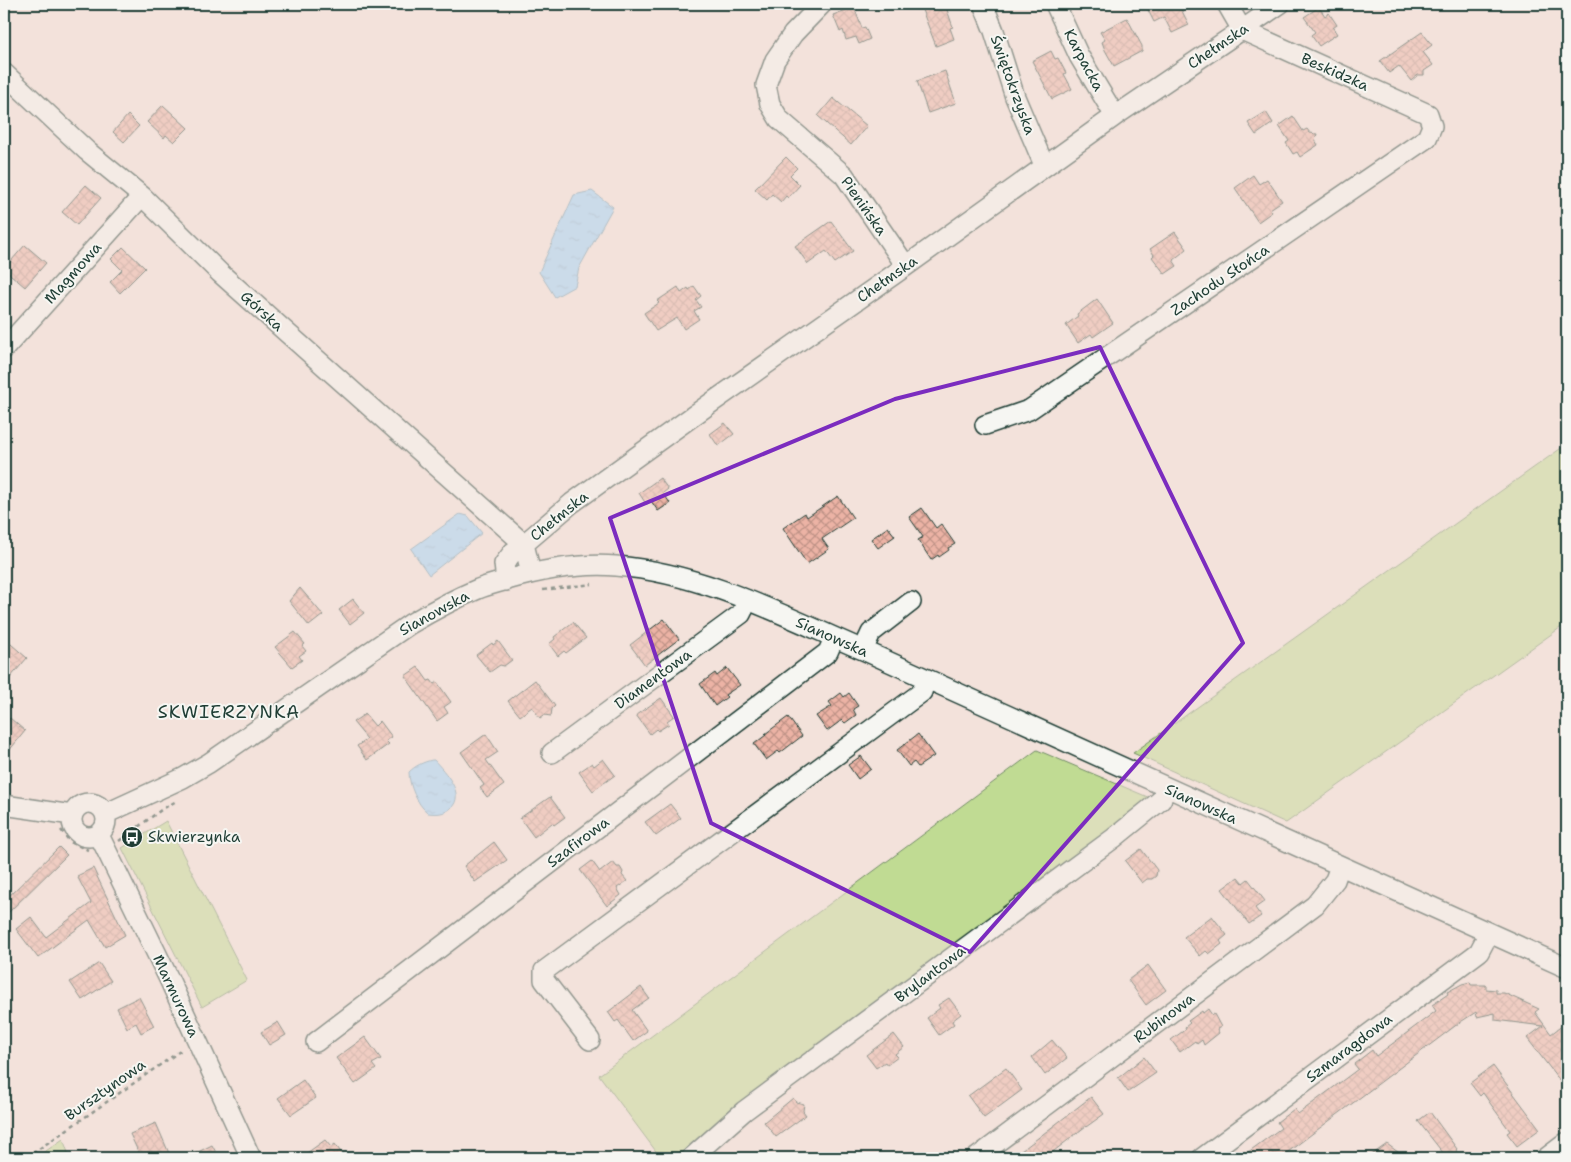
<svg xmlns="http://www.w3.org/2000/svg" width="1571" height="1162" viewBox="0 0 1571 1162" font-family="'Shantell Sans',sans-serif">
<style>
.green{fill:#c0db93;stroke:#708c64}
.water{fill:url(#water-ripples);stroke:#6996ab}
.building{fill:url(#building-cross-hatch);stroke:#1f3d34}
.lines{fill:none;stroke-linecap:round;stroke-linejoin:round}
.minor-casing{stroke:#1f3d34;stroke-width:22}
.path{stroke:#1f3d34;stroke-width:2.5;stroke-dasharray:4 4;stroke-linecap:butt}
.minor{stroke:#f6f6f2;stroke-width:19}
.marked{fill:none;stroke:#7b2cbf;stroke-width:4;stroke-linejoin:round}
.labels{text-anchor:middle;stroke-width:4;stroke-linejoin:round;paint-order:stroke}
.street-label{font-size:15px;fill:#1f3d34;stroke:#f6f6f2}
.poi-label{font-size:15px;fill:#1f3d34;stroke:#f6f6f2;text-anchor:start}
.quarter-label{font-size:18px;letter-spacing:1px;fill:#1f3d34;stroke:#f6f6f2}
</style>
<defs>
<pattern id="water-ripples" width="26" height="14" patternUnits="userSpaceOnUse" patternTransform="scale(1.25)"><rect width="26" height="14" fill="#9bd2fa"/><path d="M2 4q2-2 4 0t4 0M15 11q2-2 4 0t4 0" fill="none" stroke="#85b5d7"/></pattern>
<pattern id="building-cross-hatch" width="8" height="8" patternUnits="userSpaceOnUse" patternTransform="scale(1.25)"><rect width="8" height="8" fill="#ecb3a5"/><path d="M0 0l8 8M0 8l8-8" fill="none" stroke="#bf9387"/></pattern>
</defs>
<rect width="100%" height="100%" fill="#f3e2db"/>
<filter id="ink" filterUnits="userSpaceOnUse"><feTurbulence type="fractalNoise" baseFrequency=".02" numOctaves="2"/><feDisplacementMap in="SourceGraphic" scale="10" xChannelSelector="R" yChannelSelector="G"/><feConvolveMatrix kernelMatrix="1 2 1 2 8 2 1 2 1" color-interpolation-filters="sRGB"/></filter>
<g filter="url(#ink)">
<path class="green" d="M 1567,444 L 1567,623 L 1286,823 L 1133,753 Z
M 1037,750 L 1150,798 L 1150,806 L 678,1158 L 661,1158 L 599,1075 Z
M 166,821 L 247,980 L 202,1007 L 122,848 Z
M 63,1139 L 70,1158 L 36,1158 Z"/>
<path class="water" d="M 592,191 L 613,207 L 579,268 L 575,286 L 555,297 L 539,272 L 574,195 Z
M 460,514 L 468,516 L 482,533 L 429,575 L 411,549 Z
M 432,760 L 434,760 C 445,772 466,794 451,808 C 445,814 436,814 428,813 C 417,804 409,786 409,772 C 415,766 423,762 432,760 Z"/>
<path class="building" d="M 939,4 L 945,4 L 953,27 L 950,28 L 954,39 L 936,46 L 922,10 Z
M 1145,4 L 1192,4 L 1181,9 L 1189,25 L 1172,33 L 1164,17 L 1154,22 Z
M 854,7 L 862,28 L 865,27 L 870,39 L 859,44 L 856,37 L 846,40 L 843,30 L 840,32 L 833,15 Z
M 1319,7 L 1325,16 L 1329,13 L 1337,25 L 1333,28 L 1337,34 L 1319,46 L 1311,35 L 1315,32 L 1304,17 Z
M 1127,18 L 1142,46 L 1142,51 L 1114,66 L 1105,50 L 1102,42 L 1105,40 L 1100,32 Z
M 1422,32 L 1432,45 L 1423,52 L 1433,65 L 1424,71 L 1424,75 L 1418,75 L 1411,81 L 1399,66 L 1389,73 L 1380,61 Z
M 1051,51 L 1055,59 L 1058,58 L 1066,73 L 1064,74 L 1072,89 L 1052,99 L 1032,61 Z
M 945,71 L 956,103 L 928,113 L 917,81 Z
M 833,98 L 867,126 L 851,145 L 818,116 Z
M 163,105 L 188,128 L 174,142 L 166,135 L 164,138 L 147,122 Z
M 1266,112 L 1273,123 L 1256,135 L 1248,123 Z
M 128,115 L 139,126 L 124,142 L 113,132 Z
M 1293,116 L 1303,131 L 1307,129 L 1310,133 L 1317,134 L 1315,140 L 1318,145 L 1300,157 L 1297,152 L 1293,154 L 1286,143 L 1289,141 L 1279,126 Z
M 786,157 L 797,168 L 790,175 L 800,185 L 788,198 L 786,196 L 781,202 L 772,194 L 767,200 L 755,189 Z
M 1253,175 L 1259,184 L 1267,179 L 1282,201 L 1270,209 L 1272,212 L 1258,222 L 1235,188 Z
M 86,185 L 101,198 L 77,225 L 62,212 Z
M 831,221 L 853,251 L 835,263 L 826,251 L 808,264 L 795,246 Z
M 1175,232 L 1187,249 L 1173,260 L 1177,266 L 1165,274 L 1152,257 L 1154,255 L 1150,249 Z
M 25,245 L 46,263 L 25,287 L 4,269 Z
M 123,247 L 145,268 L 120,293 L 110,282 L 122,270 L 111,259 Z
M 694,286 L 701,296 L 696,300 L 701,307 L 694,311 L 699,319 L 684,329 L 677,318 L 656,331 L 644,313 L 659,303 L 657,301 L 678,287 L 681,293 L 688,288 L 689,290 Z
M 1097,299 L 1113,323 L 1093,337 L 1091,334 L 1078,343 L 1066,325 L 1078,316 L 1077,314 Z
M 725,423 L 734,434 L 718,446 L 710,434 Z
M 660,478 L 668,489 L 663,493 L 670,503 L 658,511 L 651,501 L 646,504 L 639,493 Z
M 838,496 L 853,518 L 822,539 L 829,549 L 807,564 L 783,528 L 805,513 L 807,517 Z
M 922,508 L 936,528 L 941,524 L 955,544 L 948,548 L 949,550 L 939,557 L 938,555 L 931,560 L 918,540 L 923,537 L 909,517 Z
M 888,527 L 895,536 L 878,548 L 871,539 Z
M 300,588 L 323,615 L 309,626 L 289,601 Z
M 353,599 L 364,613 L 350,624 L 339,610 Z
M 664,619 L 679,639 L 645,665 L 630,645 Z
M 573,622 L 586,638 L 566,653 L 564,651 L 558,656 L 549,644 L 555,639 L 554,637 Z
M 295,632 L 305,644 L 302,646 L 306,651 L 299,656 L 302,660 L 292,667 L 275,647 Z
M 4,638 L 27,658 L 4,685 Z
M 498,641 L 512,660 L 504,666 L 500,665 L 490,672 L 476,655 L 492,643 L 493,645 Z
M 418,667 L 428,681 L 431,680 L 434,684 L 437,682 L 451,702 L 444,707 L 448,713 L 437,721 L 405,676 Z
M 727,668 L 740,685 L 725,695 L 727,697 L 715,706 L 700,684 L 715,673 L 717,676 Z
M 535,680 L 555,706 L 552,709 L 551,716 L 544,715 L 540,718 L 532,707 L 520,716 L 508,701 Z
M 841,693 L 844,697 L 849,693 L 858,706 L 853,709 L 856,715 L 845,723 L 842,720 L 827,731 L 816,716 L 832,706 L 829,702 Z
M 661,698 L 674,716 L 667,721 L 669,724 L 658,731 L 656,729 L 650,734 L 636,715 Z
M 365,714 L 375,726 L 380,721 L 392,737 L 386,741 L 389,744 L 367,760 L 357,746 L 367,739 L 353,722 Z
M 788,717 L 802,736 L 780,753 L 778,751 L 766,760 L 754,744 L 766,735 L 765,734 Z
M 10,718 L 25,731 L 4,757 L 4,725 Z
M 486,734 L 498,752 L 486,760 L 504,785 L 487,797 L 480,788 L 484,785 L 461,752 Z
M 918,734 L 934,756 L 918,767 L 914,762 L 909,766 L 897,750 Z
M 861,756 L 871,769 L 858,779 L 848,765 Z
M 603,759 L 615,775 L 593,791 L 579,772 L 592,763 L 594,766 Z
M 550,797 L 565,817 L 554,825 L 552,823 L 534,837 L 520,818 Z
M 670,804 L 681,818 L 656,836 L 645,822 Z
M 494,842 L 507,860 L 475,882 L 464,866 Z
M 59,847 L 67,855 L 4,917 L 4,901 Z
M 1141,849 L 1157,870 L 1156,876 L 1152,879 L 1147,879 L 1142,883 L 1125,861 Z
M 592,861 L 600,872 L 613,862 L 617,867 L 620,867 L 623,872 L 622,875 L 627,881 L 617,888 L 621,895 L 607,906 L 580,870 Z
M 93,868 L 125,935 L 105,947 L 89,920 L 38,958 L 16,929 L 31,917 L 46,937 L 91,903 L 77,876 Z
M 1238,877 L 1243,883 L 1248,879 L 1265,901 L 1255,908 L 1261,916 L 1249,924 L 1222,889 Z
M 1212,916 L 1227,935 L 1220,941 L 1222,944 L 1209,954 L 1206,951 L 1200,956 L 1184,937 Z
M 99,963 L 111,981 L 82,1000 L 70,982 Z
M 1148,965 L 1166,990 L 1146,1005 L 1128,980 Z
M 1470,982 L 1471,985 L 1486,985 L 1486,989 L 1496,990 L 1496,993 L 1504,993 L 1539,1009 L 1535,1012 L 1551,1034 L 1567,1022 L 1567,1076 L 1560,1081 L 1527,1038 L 1543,1026 L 1495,1020 L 1495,1013 L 1477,1017 L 1476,1012 L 1459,1023 L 1280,1158 L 1240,1158 L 1281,1128 L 1277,1122 L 1294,1109 L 1298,1114 L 1358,1069 L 1354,1064 L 1372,1050 L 1376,1056 L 1436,1011 L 1432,1005 L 1448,994 L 1447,992 L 1462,984 Z
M 641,987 L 649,998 L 632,1010 L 647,1031 L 633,1041 L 618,1020 L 615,1022 L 608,1012 Z
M 139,997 L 154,1026 L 141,1033 L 136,1023 L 127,1028 L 117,1008 Z
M 949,998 L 961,1014 L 952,1021 L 954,1024 L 939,1035 L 927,1018 L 940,1008 L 938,1005 Z
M 1208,1009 L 1212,1015 L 1214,1014 L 1221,1027 L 1217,1029 L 1219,1033 L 1204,1045 L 1202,1040 L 1197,1044 L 1195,1041 L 1180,1052 L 1171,1040 L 1186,1029 L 1185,1027 L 1190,1023 L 1188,1021 L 1202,1011 L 1203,1013 Z
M 278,1022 L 286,1035 L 269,1045 L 261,1032 Z
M 894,1034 L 904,1047 L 895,1054 L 898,1057 L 887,1065 L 885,1062 L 876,1068 L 866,1055 Z
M 365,1037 L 381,1059 L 372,1064 L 376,1069 L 355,1084 L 336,1058 Z
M 1052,1040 L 1067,1058 L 1045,1075 L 1032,1057 Z
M 1144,1057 L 1156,1073 L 1128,1092 L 1118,1078 Z
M 1493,1066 L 1540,1129 L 1517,1146 L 1507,1133 L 1510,1131 L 1492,1106 L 1483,1093 L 1480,1096 L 1470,1083 Z
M 1006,1068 L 1022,1090 L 984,1118 L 968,1096 Z
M 303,1080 L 316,1098 L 291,1115 L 278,1098 Z
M 1091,1097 L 1104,1114 L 1086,1127 L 1086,1126 L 1045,1158 L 1012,1158 Z
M 793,1098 L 796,1102 L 804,1104 L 803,1111 L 806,1115 L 776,1137 L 764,1122 Z
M 1430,1112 L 1457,1149 L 1456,1150 L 1462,1158 L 1447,1158 L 1418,1121 Z
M 156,1123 L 171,1158 L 141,1158 L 130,1134 Z
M 325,1140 L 331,1147 L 335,1144 L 345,1158 L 300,1158 Z
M 1387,1144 L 1406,1158 L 1367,1158 Z
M 212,1145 L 219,1158 L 186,1158 Z"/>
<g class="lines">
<g class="minor-casing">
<path id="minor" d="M 822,4 L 793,34 L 775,60 L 766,85 L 770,104 L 779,119 L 844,175 L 906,266
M 983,4 L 994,31 L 1015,97 L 1044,165
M 1055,4 L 1079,56 L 1115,116
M 4,73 L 87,151 L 142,196 L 220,273 L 524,544 L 513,552 L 504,564 L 506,581
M 4,349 L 142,196
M 985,425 L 1029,410 L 1427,138 L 1432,126 L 1428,114 L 1242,30 L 1227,4
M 531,573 L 524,544 L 572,503 L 711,403 L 906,266 L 1115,116 L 1280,4
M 863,650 L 871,633 L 911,602
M 552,753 L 741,614 L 748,600
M72 820a17 17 0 1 1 34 0a17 17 0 1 1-34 0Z
M 4,805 L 72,815
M 105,814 L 183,778 L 209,763 L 410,624 C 432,611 454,599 478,589 C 487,585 497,583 507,580 C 542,570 579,563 616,566 C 704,573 784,616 863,650 L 1567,968
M 99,835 L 169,979 L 251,1158
M 590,1040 L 544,980 L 544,971 L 922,692 L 926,679
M 316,1042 L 828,652 L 834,638
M 691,1158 L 744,1111 L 1114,838 L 1161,800 L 1167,788
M 976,1158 L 1315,905 L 1335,880 L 1340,866
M 1202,1158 L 1479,952 L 1489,933
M 1546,1158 L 1567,1142"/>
</g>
<path class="path" d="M 543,590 L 592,584
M 61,830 L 70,842 L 88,850
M 119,841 L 161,810 L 178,800
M 26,1158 L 183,1049"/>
<use href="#minor" class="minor"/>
</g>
</g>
<path d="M0 0H1571V1162H0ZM 1100,347 L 1243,643 L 970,952 L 711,823 L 610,518 L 895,399 Z" fill="#f3e2db" fill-opacity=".55" fill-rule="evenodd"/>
<path class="marked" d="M 1100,347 L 1243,643 L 970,952 L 711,823 L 610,518 L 895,399 Z"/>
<defs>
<g id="bus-disc" transform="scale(1.125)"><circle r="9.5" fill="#1f3d34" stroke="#f6f6f2"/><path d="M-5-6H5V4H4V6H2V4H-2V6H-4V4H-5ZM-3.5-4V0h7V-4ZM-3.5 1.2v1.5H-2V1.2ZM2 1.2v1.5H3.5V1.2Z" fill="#fff"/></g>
</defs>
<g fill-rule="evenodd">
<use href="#bus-disc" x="132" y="837"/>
</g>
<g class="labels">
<g class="street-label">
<text transform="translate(1218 46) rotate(-34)" y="5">Chełmska</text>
<text transform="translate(1084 60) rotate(62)" y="5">Karpacka</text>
<text transform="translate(1335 72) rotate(24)" y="5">Beskidzka</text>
<text transform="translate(1013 85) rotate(70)" y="5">Świętokrzyska</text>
<text transform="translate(864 206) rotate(55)" y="5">Pienińska</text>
<text transform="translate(73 273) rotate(-48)" y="5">Magmowa</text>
<text transform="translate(887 279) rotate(-35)" y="5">Chełmska</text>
<text transform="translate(1220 280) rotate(-34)" y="5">Zachodu Słońca</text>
<text transform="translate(262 311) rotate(42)" y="5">Górska</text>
<text transform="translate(559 516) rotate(-39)" y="5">Chełmska</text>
<text transform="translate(434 613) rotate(-29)" y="5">Sianowska</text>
<text transform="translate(832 637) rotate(24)" y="5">Sianowska</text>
<text transform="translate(653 679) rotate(-36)" y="5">Diamentowa</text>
<text transform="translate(1201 804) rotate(24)" y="5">Sianowska</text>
<text transform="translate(578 842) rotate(-37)" y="5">Szafirowa</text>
<text transform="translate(930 974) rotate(-37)" y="5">Brylantowa</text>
<text transform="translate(176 996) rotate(65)" y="5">Marmurowa</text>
<text transform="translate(1164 1018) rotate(-37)" y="5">Rubinowa</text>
<text transform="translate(1349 1048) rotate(-37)" y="5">Szmaragdowa</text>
<text transform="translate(105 1090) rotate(-35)" y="5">Bursztynowa</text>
</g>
<g class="poi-label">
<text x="148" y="842">Skwierzynka</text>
</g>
<g class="quarter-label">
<text x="229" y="718">SKWIERZYNKA</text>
</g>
</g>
<rect width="1571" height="1162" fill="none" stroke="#f6f6f2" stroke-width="20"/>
<rect x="10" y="10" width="1551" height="1142" fill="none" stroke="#1f3d34" stroke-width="2" filter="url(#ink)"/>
</svg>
